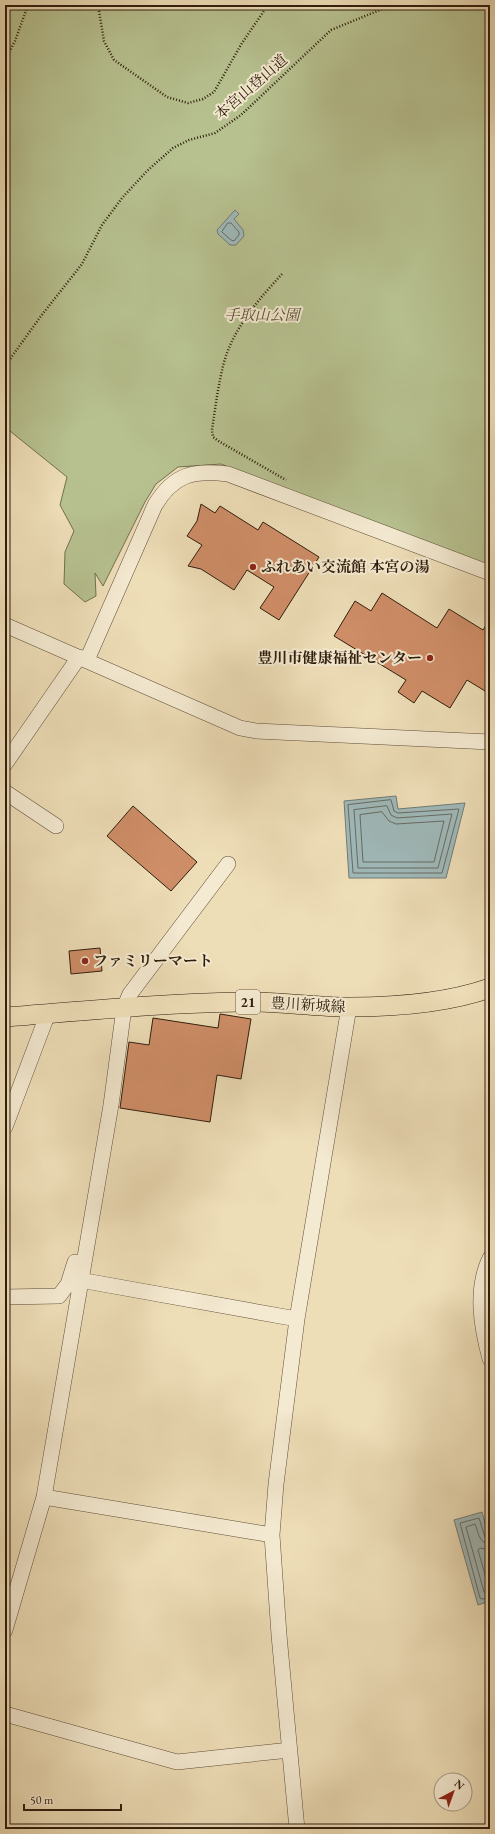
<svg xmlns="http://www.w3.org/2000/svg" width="495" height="1834" viewBox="0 0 495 1834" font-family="'EB Garamond','Noto Serif JP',serif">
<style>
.green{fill:#b7c190;stroke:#736f4e}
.water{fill:#9fb9ba;stroke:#727b74}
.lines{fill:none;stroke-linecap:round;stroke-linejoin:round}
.shore{stroke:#676b63;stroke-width:1}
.building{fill:#cf8e68;stroke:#2f1d0c}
.minor-casing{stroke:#5f4d37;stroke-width:16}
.major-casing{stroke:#2f1d0c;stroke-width:20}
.path{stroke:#2f1d0c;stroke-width:2.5;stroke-dasharray:1 2;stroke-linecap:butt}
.minor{stroke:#f4ead1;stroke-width:15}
.major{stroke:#eedeb8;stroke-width:19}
.poi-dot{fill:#8f2418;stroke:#f4ead1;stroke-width:1.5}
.labels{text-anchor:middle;stroke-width:4;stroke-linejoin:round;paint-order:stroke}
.shield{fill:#f4ead1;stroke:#6a5a47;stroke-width:1}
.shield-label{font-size:14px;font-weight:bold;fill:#2f1d0c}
.street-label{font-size:15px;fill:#2f1d0c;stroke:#f4ead1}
.park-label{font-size:15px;font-style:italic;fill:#584e34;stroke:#f4ead1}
.poi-label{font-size:15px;font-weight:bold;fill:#2f1d0c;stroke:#f4ead1;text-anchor:start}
</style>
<rect width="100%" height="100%" fill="#eedeb8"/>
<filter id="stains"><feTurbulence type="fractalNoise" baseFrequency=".005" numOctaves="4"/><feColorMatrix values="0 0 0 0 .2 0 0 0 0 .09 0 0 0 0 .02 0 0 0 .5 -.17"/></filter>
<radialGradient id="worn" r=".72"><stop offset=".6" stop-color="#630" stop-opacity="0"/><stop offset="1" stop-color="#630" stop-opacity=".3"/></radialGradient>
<path class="green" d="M 5,5 L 490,5 L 490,568 L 284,490 L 221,464 L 178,467 L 156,484 L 145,502 L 103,586 L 95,573 L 96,596 L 85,602 L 64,584 L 65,552 L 74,531 L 60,505 L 67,477 L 5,427 Z"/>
<path class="water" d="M 235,210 L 239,214 L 234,219 L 243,230 L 244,236 L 236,245 L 230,245 L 218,234 L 217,230 Z
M 396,796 L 398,809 L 465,803 L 446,878 L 349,878 L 344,801 Z
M 482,1512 L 490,1541 L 490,1601 L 478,1605 L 454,1520 Z"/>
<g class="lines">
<path class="shore" d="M 228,223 L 231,223 L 239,232 L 239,235 L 234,241 L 231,240 L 222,232 Z
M 391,800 L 394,811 L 398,813 L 459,809 L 442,873 L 353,873 L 348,805 Z
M 387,806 L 391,815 L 397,818 L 452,814 L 438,868 L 358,868 L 354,810 Z
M 382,812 L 389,821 L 396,824 L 444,821 L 434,862 L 363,862 L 360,815 Z
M 490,1539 L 485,1537 L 479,1518 L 460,1523 L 480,1598 L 482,1599 L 490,1598
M 490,1544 C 478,1543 479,1533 475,1524 L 466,1527 L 484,1592 L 490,1593
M 490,1550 L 480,1548 L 478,1550 L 488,1585 L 490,1587"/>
</g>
<path class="building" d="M 201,504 L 215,513 L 220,506 L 258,530 L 263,522 L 319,557 L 279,620 L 260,608 L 274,587 L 247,570 L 234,590 L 201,569 L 188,566 L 202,545 L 187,536 L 197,521 Z
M 382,593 L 437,628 L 449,609 L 483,630 L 490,619 L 490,694 L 467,680 L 450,708 L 422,691 L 414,703 L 398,692 L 406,680 L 334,636 L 355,601 L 371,611 Z
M 133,806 L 197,862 L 171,891 L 107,836 Z
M 100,948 L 102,971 L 71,974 L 69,951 Z
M 220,1014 L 251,1019 L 241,1079 L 217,1075 L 210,1122 L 120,1108 L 129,1042 L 149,1045 L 153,1018 L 218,1028 Z"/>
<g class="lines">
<g class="minor-casing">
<path id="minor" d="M 5,625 L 240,728 L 256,731 L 490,742
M 87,660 L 155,505 C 174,474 193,470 228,474 L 490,573
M 5,764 L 79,657
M 5,792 L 56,826
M 5,1127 L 45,1021 L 45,1014
M 490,1258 C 475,1289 481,1326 490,1359
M 80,1280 L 297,1319
M 5,1297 L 59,1296 L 68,1284 L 75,1262
M 44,1497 L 272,1535
M 5,1630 L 44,1497 L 111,1105 L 124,1008 L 130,994 L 228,864
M 5,1714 L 177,1762 L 290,1750
M 297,1829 L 279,1635 L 272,1535 L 276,1484 L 297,1319 L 349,1007"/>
</g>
<g class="major-casing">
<path id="major" d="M 5,1017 C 83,1011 162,1003 241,1002 C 277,1001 313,1007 350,1007 C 395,1007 447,1003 490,988"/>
</g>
<path class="path" d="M 98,5 L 104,41 L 114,60 L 167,97 L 188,103 L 203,99 L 214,92 L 242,43 L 268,5
M 5,60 L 15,41 L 28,5
M 282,274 C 257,301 232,330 223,366 C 218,387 215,409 212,430 L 213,437 L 220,442 L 286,480
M 5,366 L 41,316 L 82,264 L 102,225 L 122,198 L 147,171 L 173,148 L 189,140 L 215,133 L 241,115 L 331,30 L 392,5"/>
<use href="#minor" class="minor"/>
<use href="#major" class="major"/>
</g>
<g class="poi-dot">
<circle cx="253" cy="567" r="4"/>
<circle cx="430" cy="658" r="4"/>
<circle cx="85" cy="961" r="4"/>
</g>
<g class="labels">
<rect class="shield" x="236" y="990" width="24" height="24" rx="3"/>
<g class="shield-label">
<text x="248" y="1007">21</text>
</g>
<g class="street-label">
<text transform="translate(251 87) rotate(-41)" y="5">本宮山登山道</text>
<text transform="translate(308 1005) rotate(3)" y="5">豊川新城線</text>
</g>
<g class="park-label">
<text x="262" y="320">手取山公園</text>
</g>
<g class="poi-label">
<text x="261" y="572">ふれあい交流館 本宮の湯</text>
<text x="422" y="663" text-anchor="end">豊川市健康福祉センター</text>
<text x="93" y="966">ファミリーマート</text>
</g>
</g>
<rect width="495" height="1834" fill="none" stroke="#eedeb8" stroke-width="20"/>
<rect x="6" y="6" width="483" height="1822" fill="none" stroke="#2f1d0c" stroke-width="2"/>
<rect x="10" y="10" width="475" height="1814" fill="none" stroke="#2f1d0c"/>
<g transform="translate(453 1792) rotate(41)"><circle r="19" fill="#f4ead1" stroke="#a59882"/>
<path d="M0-3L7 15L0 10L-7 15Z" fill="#8f2418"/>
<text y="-6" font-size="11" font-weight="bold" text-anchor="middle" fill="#2f1d0c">N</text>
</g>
<path d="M24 1804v6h97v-6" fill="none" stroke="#2f1d0c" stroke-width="2"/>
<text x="30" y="1804" font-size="12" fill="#2f1d0c" stroke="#f4ead1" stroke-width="3" paint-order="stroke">50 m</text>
<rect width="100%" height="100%" filter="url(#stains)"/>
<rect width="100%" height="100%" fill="url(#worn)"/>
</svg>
